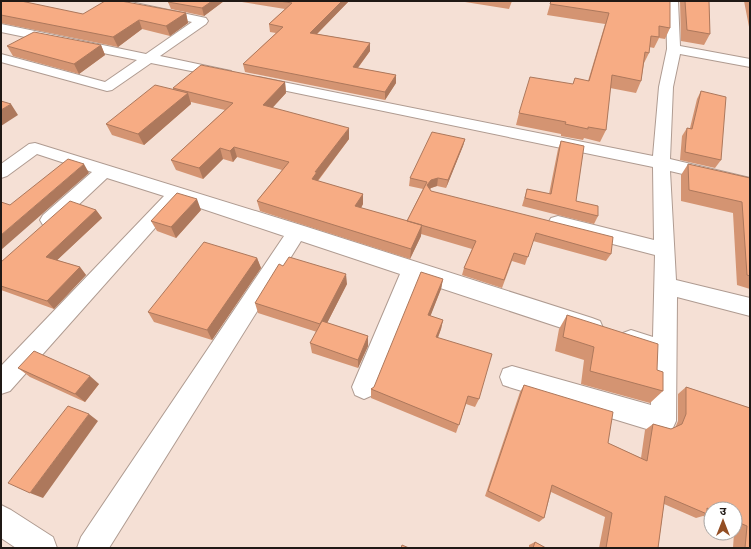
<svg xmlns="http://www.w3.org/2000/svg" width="751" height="549" viewBox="0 0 751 549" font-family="'Open Sans','Noto Sans Devanagari',sans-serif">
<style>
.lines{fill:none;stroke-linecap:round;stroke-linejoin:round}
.minor-casing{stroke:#af9b91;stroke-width:2}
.minor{fill:#fff;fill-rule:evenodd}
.wall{fill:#d49472}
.shaded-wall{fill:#ad785c}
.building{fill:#f7ac84;stroke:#ad785c}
</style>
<rect width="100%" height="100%" fill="#f5e0d5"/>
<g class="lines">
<g class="minor-casing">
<path id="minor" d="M 104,1 L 126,1 L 206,18 L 208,21 L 206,24 L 160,56 L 226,70 L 231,71 L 233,74 L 231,77 L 226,78 L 151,63 L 112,90 L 107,91 L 1,62 L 1,54 L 105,82 L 137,60 L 1,32 L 1,24 L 146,54 L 192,22 L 110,4 Z
M 666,1 L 678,1 L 680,46 L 750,59 L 750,67 L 680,54 L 673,87 L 670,159 L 750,178 L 750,190 L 670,171 L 676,280 L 750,298 L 750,316 L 677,297 L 676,421 L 672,430 L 663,434 L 512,388 L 503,385 L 500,377 L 503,369 L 512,366 L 651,405 L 652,358 L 623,347 L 619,340 L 623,333 L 631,330 L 653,337 L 655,255 L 551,228 L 548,223 L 551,218 L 558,216 L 654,240 L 653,167 L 258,85 L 253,84 L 251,81 L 253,78 L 258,77 L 653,156 L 659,87 L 667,49 Z
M 35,143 L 304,226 L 592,318 L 600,321 L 603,328 L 600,335 L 592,338 L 419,281 L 373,395 L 364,399 L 355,395 L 352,387 L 400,274 L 301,241 L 109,548 L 77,548 L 81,537 L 284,236 L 179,201 L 10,391 L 1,394 L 1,366 L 164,196 L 107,178 L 57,225 L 50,227 L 43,225 L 40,220 L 43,215 L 92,172 L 37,154 L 7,176 L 1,178 L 1,164 L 29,144 Z
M 1,505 L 11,510 L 53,537 L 57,548 L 16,548 L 1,538 Z"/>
</g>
<use href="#minor" class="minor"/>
</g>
<path class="wall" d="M 1,1 L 83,14 L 186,13 L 188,23 L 170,36 L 142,29 L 118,47 L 1,23 Z
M 169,1 L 224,1 L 204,16 L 171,9 L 168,2 Z
M 242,1 L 349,1 L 317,34 L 370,43 L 370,51 L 358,68 L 396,75 L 396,83 L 385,100 L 245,72 L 243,64 L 276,33 L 270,32 L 269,24 L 285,9 L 242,2 Z
M 465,1 L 512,1 L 509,9 L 465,2 Z
M 551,1 L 670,1 L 670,28 L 665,39 L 659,38 L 654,48 L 649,47 L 649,53 L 644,63 L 641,81 L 636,93 L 610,88 L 606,130 L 600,142 L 584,138 L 583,140 L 561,136 L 561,134 L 516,125 L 519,113 L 573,84 L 575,78 L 588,81 L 605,24 L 547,15 Z
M 680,1 L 709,1 L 710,34 L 704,45 L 681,41 Z
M 744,1 L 750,1 L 750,32 Z
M 101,45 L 105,55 L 79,74 L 13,56 L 7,46 Z
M 285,82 L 286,93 L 272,108 L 349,139 L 318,181 L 363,194 L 363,204 L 361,208 L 407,221 L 423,189 L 409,186 L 410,178 L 465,139 L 463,146 L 446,188 L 437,186 L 431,188 L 430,189 L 431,191 L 611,254 L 606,261 L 533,241 L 525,265 L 512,261 L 502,288 L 462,275 L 464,268 L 472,249 L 421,234 L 421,236 L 410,259 L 260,211 L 257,201 L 282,170 L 237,157 L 233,162 L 223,159 L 203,179 L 176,170 L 171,160 L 225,110 L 191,102 L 191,104 L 144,145 L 112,135 L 106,124 L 173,89 L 173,88 Z
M 701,91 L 721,160 L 715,168 L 680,160 L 682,136 L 687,128 L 690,128 L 697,99 Z
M 561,141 L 576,201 L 598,216 L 594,224 L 522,206 L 527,189 L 549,194 L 558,149 Z
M 688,164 L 750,178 L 750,289 L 737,285 L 733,213 L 681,201 L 681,175 Z
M 96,210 L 102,218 L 57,260 L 80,267 L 86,275 L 54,309 L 1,290 L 1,262 Z
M 201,210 L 176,238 L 157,231 L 151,221 Z
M 257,258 L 261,268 L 212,340 L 154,322 L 148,312 Z
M 443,279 L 441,289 L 430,316 L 443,320 L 441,329 L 438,338 L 479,399 L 475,407 L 466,404 L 456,433 L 371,398 L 371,389 L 374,387 Z
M 347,284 L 327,323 L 368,336 L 368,346 L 358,368 L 312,353 L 310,343 L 317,332 L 258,313 L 255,303 Z
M 567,315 L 663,391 L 650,403 L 581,384 L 584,360 L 555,351 L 559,329 Z
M 18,368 L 99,384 L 85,402 L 30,377 Z
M 524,385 L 608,443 L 641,458 L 645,430 L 653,424 L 671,429 L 675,428 L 678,421 L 678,394 L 686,387 L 750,408 L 750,548 L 733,548 L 734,533 L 735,533 L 735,509 L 711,509 L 711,519 L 703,516 L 696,518 L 664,504 L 658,548 L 599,548 L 605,517 L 551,492 L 544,518 L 539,522 L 485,496 L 520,392 Z
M 535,542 L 546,548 L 529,548 L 529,545 Z"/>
<path class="shaded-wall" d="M 212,1 L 224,1 L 204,16 L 202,8 Z
M 342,1 L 349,1 L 311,40 L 310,33 Z
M 186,13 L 188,23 L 170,36 L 166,26 Z
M 139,20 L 142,29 L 118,47 L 113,37 Z
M 370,43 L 370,51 L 353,74 L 353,67 Z
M 101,45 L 105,55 L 79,74 L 74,64 Z
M 396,75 L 396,83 L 385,100 L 385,92 Z
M 285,82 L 286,93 L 265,116 L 263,105 Z
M 188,93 L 191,104 L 144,145 L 138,134 Z
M 11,104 L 18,115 L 1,126 L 1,110 Z
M 349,128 L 349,139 L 318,180 L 318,183 L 312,179 L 315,172 Z
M 465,139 L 463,146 L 446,188 L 448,180 Z
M 234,147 L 237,157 L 233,162 L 230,151 Z
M 220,148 L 223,159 L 203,179 L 199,168 Z
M 84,164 L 89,173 L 1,250 L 1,235 Z
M 438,178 L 437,186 L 431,188 L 426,193 L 427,185 L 431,180 Z
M 363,194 L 363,204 L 356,217 L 355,206 Z
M 197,199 L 201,210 L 176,238 L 171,227 Z
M 96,210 L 102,218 L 53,264 L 46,257 Z
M 422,225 L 421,236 L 410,259 L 411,249 Z
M 257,258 L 261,268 L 212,340 L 207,330 Z
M 80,267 L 86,275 L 54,309 L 47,301 Z
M 346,274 L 347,284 L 322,333 L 320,324 Z
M 443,279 L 441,289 L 427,325 L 428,315 Z
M 443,320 L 441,329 L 434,347 L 436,337 Z
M 368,336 L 368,346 L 358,368 L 358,360 Z
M 90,376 L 99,384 L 85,402 L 75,394 Z
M 89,414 L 98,421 L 43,498 L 30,493 Z"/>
<path class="building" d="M 1,1 L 21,1 L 83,14 L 105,1 L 121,1 L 186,13 L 166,26 L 139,20 L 113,37 L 1,15 Z
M 169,1 L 212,1 L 202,8 L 168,2 Z
M 279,1 L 342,1 L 310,33 L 370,43 L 353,67 L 396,75 L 385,92 L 243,64 L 283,27 L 269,24 L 292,3 Z
M 551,1 L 670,1 L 670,28 L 659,26 L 659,37 L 651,36 L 649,53 L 645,52 L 641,81 L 612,75 L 606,130 L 588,127 L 588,129 L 565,124 L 566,122 L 519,113 L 530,77 L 573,84 L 575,78 L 589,81 L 609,13 L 550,4 Z
M 685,1 L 709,1 L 710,34 L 687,30 Z
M 34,32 L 101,45 L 74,64 L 7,46 Z
M 201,65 L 285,82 L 263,105 L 349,128 L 315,172 L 317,172 L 312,179 L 363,194 L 355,206 L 422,225 L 411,249 L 257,201 L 289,162 L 234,147 L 230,151 L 220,148 L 199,168 L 171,160 L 233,103 L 173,88 Z
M 155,85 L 188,93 L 138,134 L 106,124 Z
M 701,91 L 726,97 L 721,160 L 685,152 L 687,128 L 692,129 Z
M 1,101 L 11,104 L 1,110 Z
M 432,132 L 465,139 L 448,180 L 438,178 L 431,180 L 427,185 L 431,191 L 613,237 L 611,254 L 536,233 L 528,257 L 514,253 L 504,280 L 464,268 L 476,241 L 407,221 L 427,182 L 410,178 Z
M 561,141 L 584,146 L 576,201 L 598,206 L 598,216 L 525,198 L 527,189 L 551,194 Z
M 68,159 L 84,164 L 1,235 L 1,202 L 10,205 Z
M 688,164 L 750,178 L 750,276 L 747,275 L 742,202 L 689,190 Z
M 177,193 L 197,199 L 171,227 L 151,221 Z
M 70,201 L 96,210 L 46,257 L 80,267 L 47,301 L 1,286 L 1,262 Z
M 204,242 L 257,258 L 207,330 L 148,312 Z
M 289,257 L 346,274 L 320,324 L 255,303 L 279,264 L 283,266 Z
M 421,272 L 443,279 L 428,315 L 443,320 L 436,337 L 492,354 L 479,399 L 468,396 L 459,425 L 371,389 L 374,387 Z
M 567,315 L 658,344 L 657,370 L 663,372 L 663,391 L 590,371 L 594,347 L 563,337 Z
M 322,321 L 368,336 L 358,360 L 310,343 Z
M 34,351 L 90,376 L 75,394 L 18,368 Z
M 524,385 L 613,412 L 608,443 L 647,461 L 653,424 L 671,429 L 682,424 L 686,414 L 686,387 L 750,408 L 750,548 L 745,548 L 747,526 L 735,521 L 735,509 L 711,509 L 711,510 L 707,508 L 707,514 L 665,496 L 658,548 L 606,548 L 612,513 L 552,485 L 544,518 L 488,491 Z
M 68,406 L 89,414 L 30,493 L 8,483 Z
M 535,542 L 546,548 L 533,548 Z
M 402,545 L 409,548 L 401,548 Z"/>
<rect width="751" height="549" fill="none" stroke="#201915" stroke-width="4"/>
<g transform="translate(723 521)"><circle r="19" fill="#ffffff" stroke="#a6a3a1"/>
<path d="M0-3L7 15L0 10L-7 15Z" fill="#934e24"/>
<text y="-6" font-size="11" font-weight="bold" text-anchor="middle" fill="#201915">उ</text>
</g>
</svg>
